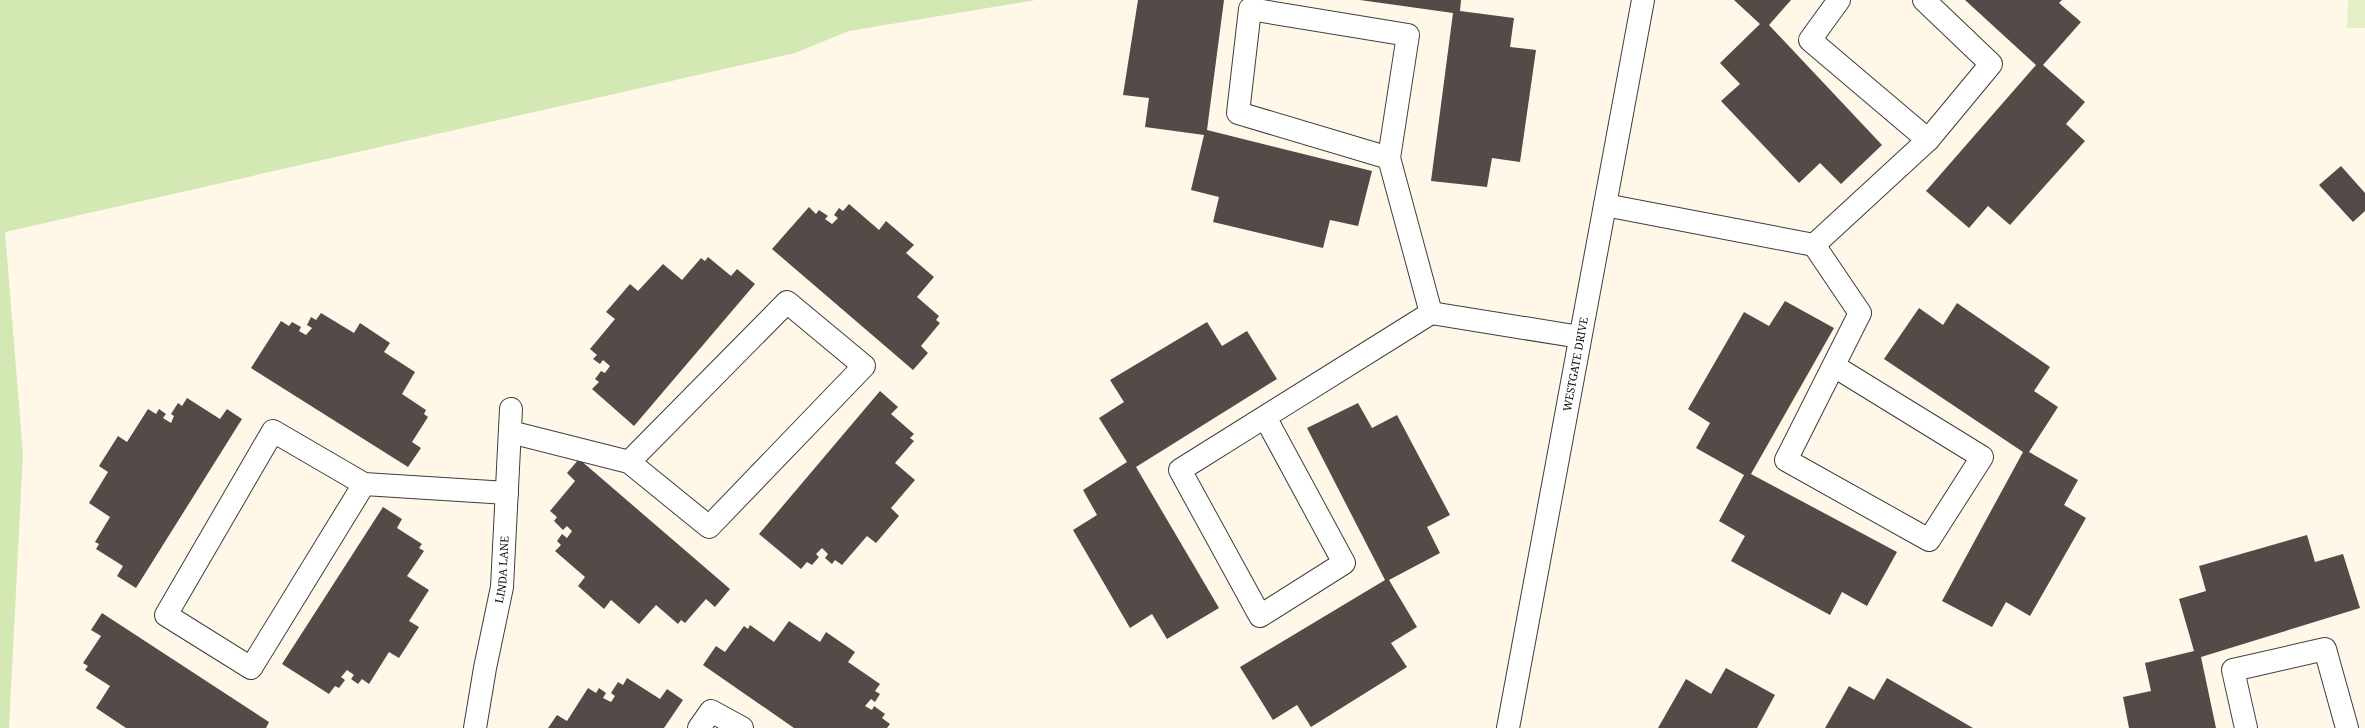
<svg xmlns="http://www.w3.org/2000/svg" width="2365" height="728" viewBox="0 0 2365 728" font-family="'Noto Serif',serif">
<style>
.green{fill:#d4e8b4}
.pitch{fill:#e5efc5}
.building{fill:#534b47}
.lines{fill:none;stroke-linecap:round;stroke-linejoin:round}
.minor-casing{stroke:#3e3e3e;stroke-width:24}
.minor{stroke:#fff;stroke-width:22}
.labels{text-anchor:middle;stroke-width:4;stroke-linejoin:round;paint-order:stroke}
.street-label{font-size:11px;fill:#0b0b0b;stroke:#fff}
</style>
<rect width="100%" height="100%" fill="#fff8e9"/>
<path class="green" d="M 0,0 L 1036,0 L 849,31 L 795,53 L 5,232 L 23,454 L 9,728 L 0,728 Z"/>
<path class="pitch" d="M 2348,0 L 2365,0 L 2365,28 L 2347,28 Z"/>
<path class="building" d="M 1138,0 L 1224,0 L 1207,130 L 1372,171 L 1358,226 L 1330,220 L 1323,248 L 1213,222 L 1219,197 L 1191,190 L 1204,135 L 1145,127 L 1149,98 L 1123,95 Z
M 1360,0 L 1461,0 L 1460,11 L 1514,18 L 1510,47 L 1536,50 L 1520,162 L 1492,158 L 1487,187 L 1431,181 L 1453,13 Z
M 1734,0 L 1791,0 L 1769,25 L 1882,145 L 1841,184 L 1820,163 L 1799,183 L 1721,101 L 1740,84 L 1720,63 L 1760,24 Z
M 1965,0 L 2062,0 L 2059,3 L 2081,22 L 2043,65 L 2085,102 L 2066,124 L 2085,141 L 2010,225 L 1988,206 L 1969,228 L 1926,191 L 2036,65 Z
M 2341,166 L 2365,193 L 2365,211 L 2353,222 L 2319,185 Z
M 849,204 L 879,230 L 886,221 L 914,245 L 906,253 L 934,277 L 917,297 L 939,316 L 936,320 L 940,323 L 921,346 L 928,353 L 913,370 L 772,249 L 809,207 L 816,214 L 819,210 L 828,216 L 825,219 L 832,224 L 838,218 L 834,215 L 839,208 L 843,211 Z
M 708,257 L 731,276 L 737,269 L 755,284 L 634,426 L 592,389 L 599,382 L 595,379 L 601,371 L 605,373 L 610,366 L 603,360 L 600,364 L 593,359 L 597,355 L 590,349 L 615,319 L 606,312 L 630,284 L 638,291 L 663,264 L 682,280 L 701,258 L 705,261 Z
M 1785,301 L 1834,328 L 1751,474 L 1897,552 L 1867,606 L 1842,592 L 1830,615 L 1731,561 L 1745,536 L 1719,521 L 1744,475 L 1696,448 L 1710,423 L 1688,409 L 1744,312 L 1769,326 Z
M 1957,303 L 2050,367 L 2034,391 L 2058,407 L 2029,452 L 2078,480 L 2064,505 L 2086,518 L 2030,616 L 2006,602 L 1992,627 L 1942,601 L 2023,452 L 1884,359 L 1919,308 L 1943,325 Z
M 321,313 L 354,333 L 360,323 L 390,343 L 384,352 L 415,372 L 402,394 L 426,410 L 424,414 L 428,417 L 412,442 L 421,448 L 408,467 L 251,368 L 281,321 L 289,326 L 292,322 L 301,327 L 299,331 L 306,335 L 312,328 L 307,325 L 311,317 L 316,320 Z
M 1207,322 L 1222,346 L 1247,331 L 1277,379 L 1136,467 L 1219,608 L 1167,639 L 1152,614 L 1130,628 L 1073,530 L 1097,515 L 1083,490 L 1127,462 L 1099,418 L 1124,402 L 1110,380 Z
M 880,391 L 898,407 L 891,414 L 914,434 L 910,438 L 914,441 L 895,463 L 915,480 L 891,508 L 899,516 L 876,543 L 867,536 L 842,565 L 835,560 L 832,564 L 825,558 L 828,554 L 822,548 L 816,554 L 819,557 L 812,565 L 807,562 L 801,569 L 759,534 Z
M 187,398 L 220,419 L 227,409 L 242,419 L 136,588 L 117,576 L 123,566 L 96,549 L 99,544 L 95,542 L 110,517 L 89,503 L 108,472 L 99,466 L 118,436 L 127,442 L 148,409 L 156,414 L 159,409 L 166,414 L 163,418 L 171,423 L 174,416 L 171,414 L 178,403 L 182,406 Z
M 1358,403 L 1372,428 L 1397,415 L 1450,515 L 1427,527 L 1440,553 L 1389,580 L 1417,627 L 1391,643 L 1407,667 L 1311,727 L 1297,705 L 1273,720 L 1240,667 L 1385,580 L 1307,428 Z
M 579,459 L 730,589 L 715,607 L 706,599 L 685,623 L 681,620 L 678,624 L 656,605 L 639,624 L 611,600 L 604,609 L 578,586 L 585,577 L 555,551 L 561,545 L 557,541 L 562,534 L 567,538 L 572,531 L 567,526 L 563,530 L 554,521 L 557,517 L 550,511 L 575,481 L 567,473 Z
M 383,507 L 402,519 L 397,528 L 422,544 L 419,548 L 424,551 L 407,576 L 429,590 L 409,621 L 419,627 L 399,658 L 389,652 L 369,684 L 362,679 L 358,684 L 351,679 L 354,675 L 347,670 L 341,677 L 345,680 L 339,688 L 335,686 L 329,694 L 282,664 Z
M 2307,535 L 2315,562 L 2343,554 L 2360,608 L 2201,657 L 2216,728 L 2129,728 L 2123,697 L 2151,691 L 2145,663 L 2194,651 L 2179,599 L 2206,591 L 2199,566 Z
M 102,613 L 269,722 L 266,728 L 126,728 L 96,708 L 110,686 L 85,670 L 88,666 L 83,663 L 101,636 L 91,630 Z
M 789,621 L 820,642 L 826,632 L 855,652 L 848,662 L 880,684 L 875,691 L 880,694 L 875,702 L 871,699 L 865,706 L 872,710 L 874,706 L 885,714 L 882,718 L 890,724 L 887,728 L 794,728 L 703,665 L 716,646 L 725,652 L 744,626 L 748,629 L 750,625 L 774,642 Z
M 1726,668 L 1775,695 L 1757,728 L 1658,728 L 1686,679 L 1711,694 Z
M 627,678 L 660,699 L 667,689 L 683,700 L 664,728 L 548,728 L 557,715 L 567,721 L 588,688 L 596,693 L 599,688 L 606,693 L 603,698 L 611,702 L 615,696 L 611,693 L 618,682 L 623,685 Z
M 1887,678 L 1973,728 L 1825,728 L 1849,686 L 1874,700 Z"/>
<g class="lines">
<g class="minor-casing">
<g id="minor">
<path d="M 1839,0 L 1810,40 L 1928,140"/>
<path d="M 1389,158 L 1408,35 L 1250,9 L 1238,113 L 1389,158 L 1431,313"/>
<path d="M 1605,205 L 1814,245 L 1860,313 L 1786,460 L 1929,540 L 1982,457 L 1834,366"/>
<path d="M 1814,245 L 1928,140 L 1991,64 L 1924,0"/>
<path d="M 1265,417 L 1344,563 L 1260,616 L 1180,470 L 1431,313 L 1580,337"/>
<path d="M 510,432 L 629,462 L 709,527 L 864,366 L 787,302 L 629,462"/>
<path d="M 364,484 L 273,431 L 166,615 L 251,668 L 364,484 L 507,493"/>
<path id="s1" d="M 475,728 L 485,668 L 502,587 L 511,409"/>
<path d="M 699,728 L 711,711 L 742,728"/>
<path id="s2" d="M 1508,728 L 1643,0"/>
<path d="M 2246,728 L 2233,670 L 2325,649 L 2347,728"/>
</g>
</g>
<use href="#minor" class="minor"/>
</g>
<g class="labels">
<g class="street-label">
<text dy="4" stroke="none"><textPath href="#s2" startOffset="370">WESTGATE DRIVE</textPath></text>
<text dy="4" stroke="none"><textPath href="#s1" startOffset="161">LINDA LANE</textPath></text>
</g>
</g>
</svg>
